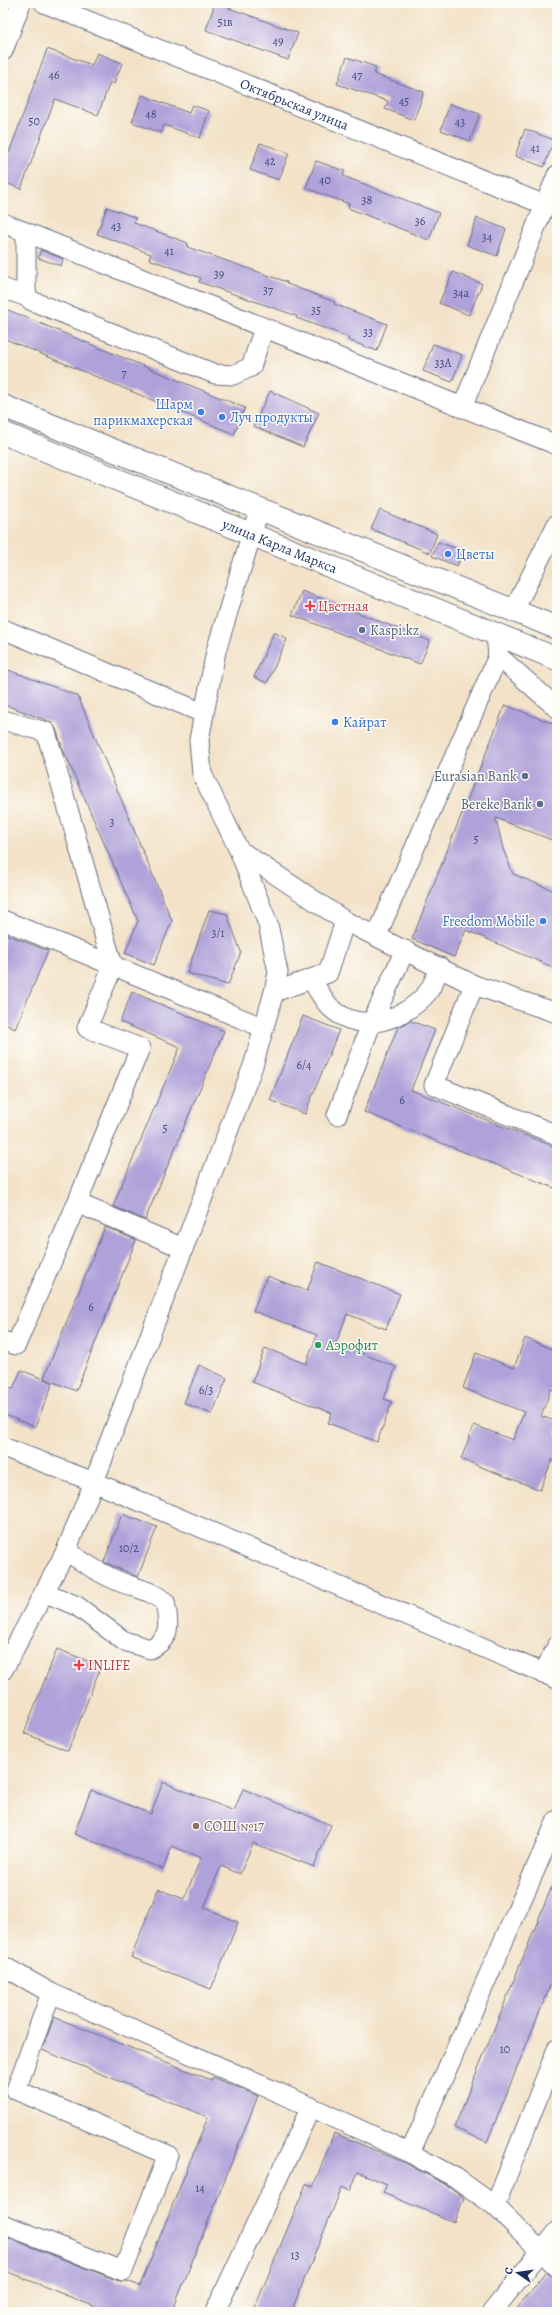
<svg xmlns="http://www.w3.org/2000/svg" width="560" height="2315" viewBox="0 0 560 2315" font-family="Alegreya,serif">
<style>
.building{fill:#afa1d9}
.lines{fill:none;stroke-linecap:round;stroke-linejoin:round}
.minor-casing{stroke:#676e83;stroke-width:21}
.major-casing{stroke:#676e83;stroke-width:24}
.minor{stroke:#fff;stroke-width:19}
.major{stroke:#fff;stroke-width:22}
.shop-dot{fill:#3f7fe0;stroke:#fdfcf7;stroke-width:1.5}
.health-dot{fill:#e0444e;stroke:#fdfcf7;stroke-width:1.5}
.service-dot{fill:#5c6f8a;stroke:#fdfcf7;stroke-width:1.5}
.leisure-dot{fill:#2e9e5b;stroke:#fdfcf7;stroke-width:1.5}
.education-dot{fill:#8d6e63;stroke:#fdfcf7;stroke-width:1.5}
.labels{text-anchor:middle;stroke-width:3;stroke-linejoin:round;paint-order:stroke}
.number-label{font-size:12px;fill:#404c7d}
.street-label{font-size:14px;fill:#1b2f5e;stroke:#fdfcf7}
.shop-label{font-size:14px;fill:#366cbe;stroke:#fdfcf7;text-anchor:start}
.health-label{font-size:14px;fill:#be3a42;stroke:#fdfcf7;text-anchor:start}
.service-label{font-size:14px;fill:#4e5e75;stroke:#fdfcf7;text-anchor:end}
.leisure-label{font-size:14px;fill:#27864d;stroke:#fdfcf7;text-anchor:start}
.education-label{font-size:14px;fill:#785e54;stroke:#fdfcf7;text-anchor:start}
</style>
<rect width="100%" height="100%" fill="#fdfcf7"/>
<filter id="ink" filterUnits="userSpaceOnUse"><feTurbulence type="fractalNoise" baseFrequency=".025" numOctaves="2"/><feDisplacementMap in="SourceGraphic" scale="8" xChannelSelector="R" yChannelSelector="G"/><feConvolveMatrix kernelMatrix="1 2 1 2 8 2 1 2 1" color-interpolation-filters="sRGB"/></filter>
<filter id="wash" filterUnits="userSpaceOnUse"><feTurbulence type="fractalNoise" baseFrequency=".012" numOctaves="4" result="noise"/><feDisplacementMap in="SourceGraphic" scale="16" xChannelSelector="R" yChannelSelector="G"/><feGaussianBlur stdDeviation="0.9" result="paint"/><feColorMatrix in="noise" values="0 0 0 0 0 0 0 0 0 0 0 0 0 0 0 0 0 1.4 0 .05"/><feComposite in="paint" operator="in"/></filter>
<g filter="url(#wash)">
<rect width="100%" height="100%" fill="#f3e2c8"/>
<g id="blocks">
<path class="building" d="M 215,3 L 298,33 L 288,60 L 206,30 Z
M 47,49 L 92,65 L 97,53 L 122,63 L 114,84 L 110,82 L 98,115 L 55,99 L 21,189 L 3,182 L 3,161 L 6,152 L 9,153 Z
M 347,57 L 376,67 L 374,74 L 424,92 L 414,120 L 385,109 L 388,101 L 337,84 Z
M 142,95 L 189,113 L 192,105 L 209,111 L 200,138 L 164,125 L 161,133 L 132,122 Z
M 450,104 L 480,114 L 470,141 L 441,130 Z
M 525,129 L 554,140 L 544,167 L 515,156 Z
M 260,143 L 289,153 L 279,180 L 250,170 Z
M 316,161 L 345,171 L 343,176 L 439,213 L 429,240 L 348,208 L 349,204 L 306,188 Z
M 107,207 L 136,218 L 134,223 L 188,243 L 187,247 L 287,282 L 287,284 L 335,302 L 334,304 L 387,324 L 377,351 L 348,340 L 349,337 L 296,318 L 297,316 L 199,282 L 201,278 L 149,259 L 151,254 L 97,234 Z
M 477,218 L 506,229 L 497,256 L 467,245 Z
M 41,250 L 63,259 L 61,266 L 38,258 Z
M 453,272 L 482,284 L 469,315 L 439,303 Z
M 3,308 L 245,408 L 234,434 L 3,338 Z
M 433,344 L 462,355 L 452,382 L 423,371 Z
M 270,391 L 319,413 L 303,447 L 253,426 Z
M 380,510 L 437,534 L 430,553 L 371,529 Z
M 438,542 L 463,551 L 457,566 L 432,556 Z
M 302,591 L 430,641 L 420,664 L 292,615 Z
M 274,632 L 287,639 L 267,683 L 254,677 Z
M 3,668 L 78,696 L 172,921 L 154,965 L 125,953 L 138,921 L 62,747 L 56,729 L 51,722 L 3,704 Z
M 505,705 L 557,725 L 557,842 L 496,818 L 503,849 L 513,874 L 557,892 L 557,969 L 466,930 L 454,957 L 412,939 Z
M 209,910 L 227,914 L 241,952 L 228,985 L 187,973 Z
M 3,933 L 48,951 L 15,1029 L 3,1023 Z
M 132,992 L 224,1031 L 145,1220 L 113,1206 L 180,1047 L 120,1022 Z
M 303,1016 L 339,1030 L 305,1114 L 270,1100 Z
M 411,1021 L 435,1030 L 411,1090 L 557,1148 L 557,1189 L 364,1112 L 398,1027 Z
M 105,1227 L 136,1240 L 76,1391 L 44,1378 Z
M 318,1262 L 400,1294 L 386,1329 L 347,1314 L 336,1343 L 396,1367 L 384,1399 L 392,1402 L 377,1442 L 328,1423 L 332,1413 L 252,1382 L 265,1348 L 306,1364 L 317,1335 L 253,1311 L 267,1276 L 307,1291 Z
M 525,1338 L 557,1351 L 557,1391 L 551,1389 L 541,1416 L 557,1422 L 557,1462 L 552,1460 L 540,1490 L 461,1459 L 474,1425 L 513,1440 L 524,1412 L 463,1388 L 476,1353 L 514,1368 Z
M 199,1365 L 227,1378 L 212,1414 L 184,1403 Z
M 21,1370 L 53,1383 L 35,1427 L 3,1414 L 3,1385 L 13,1389 Z
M 122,1514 L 157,1527 L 138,1577 L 104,1562 Z
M 57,1649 L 101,1666 L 68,1751 L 24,1733 Z
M 163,1782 L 234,1811 L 243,1789 L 331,1825 L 314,1867 L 253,1843 L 240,1874 L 221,1866 L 204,1908 L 238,1922 L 211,1989 L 131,1957 L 158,1889 L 184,1899 L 201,1858 L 172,1846 L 163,1869 L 74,1834 L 91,1790 L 151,1814 Z
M 556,1876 L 557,1969 L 487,2142 L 454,2128 Z
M 54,2017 L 211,2080 L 213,2077 L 258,2096 L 172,2312 L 108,2312 L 3,2270 L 3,2236 L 119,2281 L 127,2281 L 140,2286 L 208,2117 L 42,2050 Z
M 334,2133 L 405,2163 L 450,2187 L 464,2198 L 454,2222 L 383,2193 L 387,2184 L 358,2172 L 350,2191 L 342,2187 L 291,2312 L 253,2312 L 306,2184 L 313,2187 Z
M 546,2272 L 557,2279 L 557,2312 L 514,2312 Z"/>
</g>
</g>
<g filter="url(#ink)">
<use href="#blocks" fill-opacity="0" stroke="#676e83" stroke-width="1"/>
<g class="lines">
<g class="minor-casing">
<g id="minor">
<path id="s1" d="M 44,3 L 545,205"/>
<path d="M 3,51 L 21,3"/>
<path d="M 3,223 L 557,445"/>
<path d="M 26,233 L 26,288 L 27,297 L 32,301 L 215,374 L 233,375 L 251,367 L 264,328"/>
<path d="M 3,288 L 27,297"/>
<path d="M 462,408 L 557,175"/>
<path d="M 514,610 L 557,524"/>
<path d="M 3,629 L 203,713"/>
<path d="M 498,656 L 557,708"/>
<path d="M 3,720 L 46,732 L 113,966 L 87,1028 L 140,1048 L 77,1203 L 183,1248"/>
<path d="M 239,850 L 345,921 L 474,985 L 557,1013"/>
<path d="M 3,920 L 264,1028"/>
<path d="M 377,935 L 498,656 L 496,634"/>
<path d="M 311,979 C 317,988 323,1000 330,1007 C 360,1036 404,1020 428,992 C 433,985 436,975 440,967"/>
<path d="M 474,985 L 434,1085 L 557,1135"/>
<path d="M 274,992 L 328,973 L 345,921"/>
<path d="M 337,1115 L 371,1024 L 405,950"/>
<path d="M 3,1341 L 16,1345 L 77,1203"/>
<path d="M 3,1447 L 94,1482 L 557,1679"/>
<path d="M 44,1592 L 77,1606 L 124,1641 L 150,1649 C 172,1638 169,1624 165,1602 C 152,1591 139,1589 123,1583 C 102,1575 84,1563 66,1551"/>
<path d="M 3,1670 L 66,1551 L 94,1482 L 253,1066 L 274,992 L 278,972 L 268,924 L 239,850 L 202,774 L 199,740 L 216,651 L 259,510"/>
<path d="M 543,1674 L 557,1646"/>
<path d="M 3,1966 L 51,1993 L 16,2090 L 168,2155 L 123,2271 L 3,2224"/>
<path d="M 51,1993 L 311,2107 L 410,2153 L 456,2178 L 495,2206"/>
<path d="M 557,2049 L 495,2206 L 557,2267"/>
<path d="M 410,2153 L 557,1820"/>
<path d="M 215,2312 L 311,2107"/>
<path d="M 492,2312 L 557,2231"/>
</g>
</g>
<g class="major-casing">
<g id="major">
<path d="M 3,406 L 557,628"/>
<path id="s2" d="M 3,433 L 557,659"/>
</g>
</g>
<use href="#minor" class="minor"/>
<use href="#major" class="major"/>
</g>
</g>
<g class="shop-dot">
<circle cx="201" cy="412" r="4"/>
<circle cx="222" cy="417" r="4"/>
<circle cx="448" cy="554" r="4"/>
<circle cx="335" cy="722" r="4"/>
<circle cx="543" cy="921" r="4"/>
</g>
<g class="health-dot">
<path d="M308 600h4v4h4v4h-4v4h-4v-4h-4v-4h4z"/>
<path d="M77 1659h4v4h4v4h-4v4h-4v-4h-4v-4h4z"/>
</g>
<g class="service-dot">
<circle cx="362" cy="630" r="4"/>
<circle cx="525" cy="776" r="4"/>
<circle cx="540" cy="804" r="4"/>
</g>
<circle class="leisure-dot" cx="318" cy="1345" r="4"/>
<circle class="education-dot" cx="196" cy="1826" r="4"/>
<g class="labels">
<g class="number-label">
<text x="225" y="26">51в</text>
<text x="278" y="45">49</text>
<text x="54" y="79">46</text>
<text x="357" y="79">47</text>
<text x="404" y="105">45</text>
<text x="151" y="118">48</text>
<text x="34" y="125">50</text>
<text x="460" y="126">43</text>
<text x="535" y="152">41</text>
<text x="270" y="165">42</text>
<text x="325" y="184">40</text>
<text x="367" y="204">38</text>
<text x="420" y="225">36</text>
<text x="116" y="230">43</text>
<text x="487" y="241">34</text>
<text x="169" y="255">41</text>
<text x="219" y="278">39</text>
<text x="268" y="294">37</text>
<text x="461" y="297">34а</text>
<text x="316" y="314">35</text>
<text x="368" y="336">33</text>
<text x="443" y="367">33А</text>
<text x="124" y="377">7</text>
<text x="112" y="826">3</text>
<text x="476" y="843">5</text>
<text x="218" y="937">3/1</text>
<text x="304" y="1069">6/4</text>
<text x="402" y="1104">6</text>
<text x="165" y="1132">5</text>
<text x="91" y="1311">6</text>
<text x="206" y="1394">6/3</text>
<text x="129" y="1552">10/2</text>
<text x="505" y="2053">10</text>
<text x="200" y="2192">14</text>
<text x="295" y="2259">13</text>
</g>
<g class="street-label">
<text dy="5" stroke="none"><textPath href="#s1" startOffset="270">Октябрьская улица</textPath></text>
<text dy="5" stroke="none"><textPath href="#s2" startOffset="299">улица Карла Маркса</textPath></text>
</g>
<g class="shop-label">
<text x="193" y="409" text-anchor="end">Шарм<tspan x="193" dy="16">парикмахерская</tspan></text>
<text x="230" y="422">Луч продукты</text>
<text x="456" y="559">Цветы</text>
<text x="343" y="727">Кайрат</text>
<text x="535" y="926" text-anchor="end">Freedom Mobile</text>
</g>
<g class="health-label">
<text x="318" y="611">Цветная</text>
<text x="88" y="1670">INLIFE</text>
</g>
<g class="service-label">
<text x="370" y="635" text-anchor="start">Kaspi.kz</text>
<text x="517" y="781">Eurasian Bank</text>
<text x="532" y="809">Bereke Bank</text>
</g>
<g class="leisure-label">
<text x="326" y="1350">Аэрофит</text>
</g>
<g class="education-label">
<text x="204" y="1831">СОШ №17</text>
</g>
</g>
<rect width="560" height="2315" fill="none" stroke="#fdfcf7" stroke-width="16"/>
<g transform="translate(518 2273) rotate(283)" stroke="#fdfcf7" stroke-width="3" paint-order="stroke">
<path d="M0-3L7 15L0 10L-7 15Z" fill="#1b2f5e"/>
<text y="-6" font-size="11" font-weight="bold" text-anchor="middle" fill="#1b2f5e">С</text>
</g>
</svg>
